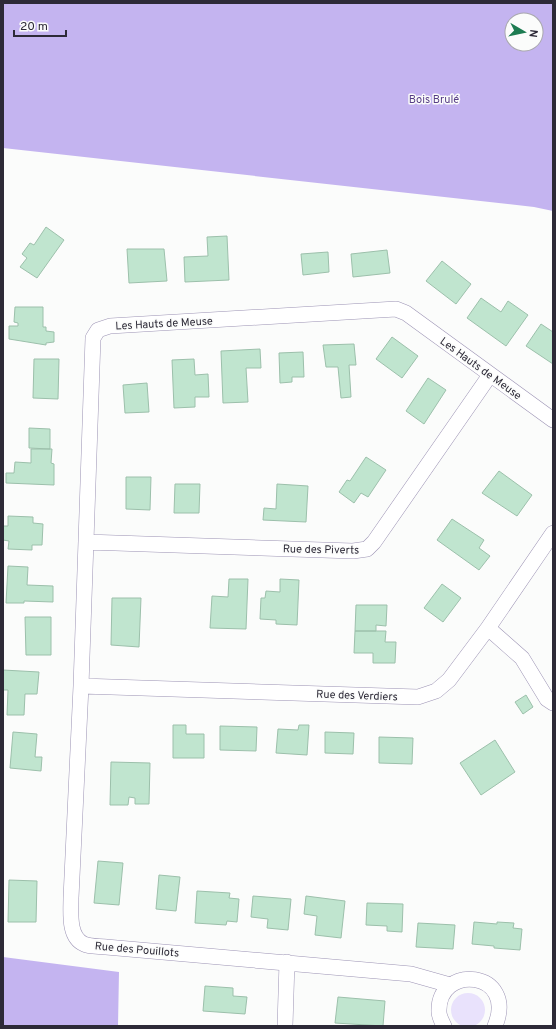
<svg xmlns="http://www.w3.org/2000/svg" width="556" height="1029" viewBox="0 0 556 1029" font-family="Overpass,sans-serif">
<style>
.green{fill:#e9e2fc}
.forest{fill:#c4b4f0;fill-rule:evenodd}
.building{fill:#c0e5cf;stroke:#9cc0ab}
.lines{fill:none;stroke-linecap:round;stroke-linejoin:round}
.street-casing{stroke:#9d94b5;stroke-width:16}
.street{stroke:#fff;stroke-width:15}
.labels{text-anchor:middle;stroke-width:3;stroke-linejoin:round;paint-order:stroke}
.park-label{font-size:11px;fill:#563d85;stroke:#fbfcfb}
.street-label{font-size:11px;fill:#2d2a37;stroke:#fbfcfb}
</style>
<rect width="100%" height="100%" fill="#fbfcfb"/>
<path class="green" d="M451 1010a17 17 0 1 1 34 0a17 17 0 1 1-34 0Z"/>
<path class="forest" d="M 3,3 L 553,3 L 553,211 L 534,207 L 3,148 ZM 512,20 L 536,20 L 536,44 L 512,44 Z
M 3,957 L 119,972 L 118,1026 L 3,1026 Z"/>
<path class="building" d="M 46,227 L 64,240 L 37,278 L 20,267 L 27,258 L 22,254 L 30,243 L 34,245 Z
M 227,236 L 229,280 L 185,282 L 184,257 L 208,256 L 207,237 Z
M 127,249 L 164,249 L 167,281 L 129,283 Z
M 387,250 L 390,273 L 353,277 L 351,254 Z
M 328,252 L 329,272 L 303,275 L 301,254 Z
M 442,261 L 471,284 L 456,304 L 426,281 Z
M 481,298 L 501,312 L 508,301 L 528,315 L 506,346 L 467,318 Z
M 15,307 L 43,307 L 43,327 L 46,327 L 46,331 L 54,332 L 54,342 L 46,343 L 46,345 L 9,339 L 9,326 L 18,326 L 18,323 L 14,322 Z
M 541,324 L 553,332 L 553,364 L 526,346 Z
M 392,337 L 418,356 L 402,378 L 376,359 Z
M 354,344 L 356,365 L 349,365 L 351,397 L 341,398 L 338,367 L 326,367 L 323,345 Z
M 260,349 L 261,368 L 246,368 L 248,402 L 223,403 L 221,351 Z
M 303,352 L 304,377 L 292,377 L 292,382 L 280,383 L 279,353 Z
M 34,359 L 59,359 L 58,399 L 33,398 Z
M 194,359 L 195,375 L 208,374 L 209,397 L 195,397 L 195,407 L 174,408 L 172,360 Z
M 428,378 L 446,390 L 424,424 L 406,411 Z
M 147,383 L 149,412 L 125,413 L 123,385 Z
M 29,428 L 50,429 L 50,449 L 29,448 Z
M 31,449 L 52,449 L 51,463 L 54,464 L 54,485 L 6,483 L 6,473 L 14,473 L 15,462 L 31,463 Z
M 366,457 L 386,470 L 368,497 L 361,493 L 354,503 L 339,492 L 347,480 L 350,481 Z
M 499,471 L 532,495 L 517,516 L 482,493 Z
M 126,477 L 151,477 L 150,510 L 126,509 Z
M 175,484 L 200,484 L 199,513 L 174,513 Z
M 277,484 L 308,486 L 306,522 L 263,520 L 264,508 L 276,509 Z
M 8,516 L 33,517 L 33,523 L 43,524 L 42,545 L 32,545 L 32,550 L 8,549 L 9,541 L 3,540 L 3,526 L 8,526 Z
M 452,519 L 484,540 L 479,548 L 490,556 L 479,570 L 437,540 Z
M 8,566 L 28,567 L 27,585 L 53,586 L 53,602 L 24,601 L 24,603 L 6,603 Z
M 229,579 L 248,579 L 246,629 L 210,628 L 212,596 L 228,597 Z
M 280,579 L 299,580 L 297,625 L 276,624 L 276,620 L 260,619 L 261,598 L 265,598 L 266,591 L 280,592 Z
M 442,584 L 461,598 L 443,622 L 424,608 Z
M 112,598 L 141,598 L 139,647 L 111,645 Z
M 356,605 L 387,605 L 386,626 L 376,625 L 376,631 L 355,631 Z
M 25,617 L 51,617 L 51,655 L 26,655 Z
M 355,631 L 386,631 L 385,642 L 396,642 L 395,663 L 373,663 L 373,653 L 354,653 Z
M 3,670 L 39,672 L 37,694 L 25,694 L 24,715 L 7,715 L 8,690 L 3,690 Z
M 526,695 L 533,707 L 523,714 L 515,702 Z
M 173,725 L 186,725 L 186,734 L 204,734 L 204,758 L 173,758 Z
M 299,725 L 309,725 L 307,755 L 276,753 L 278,729 L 298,730 Z
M 220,726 L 257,727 L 256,751 L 220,750 Z
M 13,732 L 37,734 L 35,757 L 42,757 L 41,771 L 10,768 Z
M 325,732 L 354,733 L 353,754 L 325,753 Z
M 379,737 L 413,738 L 412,764 L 379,763 Z
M 495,740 L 515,772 L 481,795 L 460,763 Z
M 111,762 L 150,763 L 149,804 L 135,804 L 135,798 L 129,797 L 128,805 L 110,805 Z
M 98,861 L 123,863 L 119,905 L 94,903 Z
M 159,875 L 180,877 L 176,911 L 156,909 Z
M 9,880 L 37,881 L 36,922 L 8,922 Z
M 197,891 L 230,893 L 229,898 L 239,899 L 237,922 L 227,921 L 226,925 L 195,923 Z
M 253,896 L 291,899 L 288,930 L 267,928 L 268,919 L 251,917 Z
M 306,896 L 345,901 L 341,938 L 315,935 L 317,916 L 304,914 Z
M 367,903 L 403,904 L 402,932 L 387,931 L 387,926 L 366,925 Z
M 474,922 L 497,924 L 497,922 L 514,923 L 513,928 L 522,929 L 520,950 L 494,948 L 494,946 L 472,944 Z
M 418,923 L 455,925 L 453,949 L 416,947 Z
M 205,986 L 233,988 L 233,996 L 247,997 L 245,1014 L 203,1011 Z
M 338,997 L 385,1001 L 383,1026 L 335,1023 Z"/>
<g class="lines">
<g class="street-casing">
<path id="street" d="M 86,542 L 353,551 L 367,549 L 374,542 L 490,375
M 488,628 L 522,658 L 547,699 L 553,703
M 81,686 L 418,697 L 436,691 L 449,680 L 488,628 L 553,533
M 450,985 L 411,974 L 106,947 C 100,946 90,947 84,944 C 68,937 71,912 71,898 L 81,686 L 93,338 L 98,330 L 110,326 L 396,309 L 406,313 L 553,420
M 285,1026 L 287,962
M 444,1026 C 442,1022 439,1016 439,1012 C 437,963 518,970 495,1026"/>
</g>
<use href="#street" class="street"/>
</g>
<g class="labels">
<g class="park-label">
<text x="434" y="103">Bois Brulé</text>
</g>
<g class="street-label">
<text transform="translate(164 323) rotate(-3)" y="4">Les Hauts de Meuse</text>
<text transform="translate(481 368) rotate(36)" y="4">Les Hauts de Meuse</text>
<text transform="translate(321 549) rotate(1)" y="4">Rue des Piverts</text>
<text transform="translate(357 695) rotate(2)" y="4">Rue des Verdiers</text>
<text transform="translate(137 949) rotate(5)" y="4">Rue des Pouillots</text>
</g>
</g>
<rect width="556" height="1029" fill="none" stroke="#2d2a37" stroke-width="8"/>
<g transform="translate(524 32) rotate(99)"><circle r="19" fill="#fbfcfb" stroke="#a9a8ad"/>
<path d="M0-3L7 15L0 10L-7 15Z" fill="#1d7c52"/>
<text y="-6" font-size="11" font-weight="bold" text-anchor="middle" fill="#2d2a37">N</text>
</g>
<path d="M14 30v6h52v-6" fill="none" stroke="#2d2a37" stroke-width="2"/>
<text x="20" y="30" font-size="12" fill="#2d2a37" stroke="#fbfcfb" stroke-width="3" paint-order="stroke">20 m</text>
</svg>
